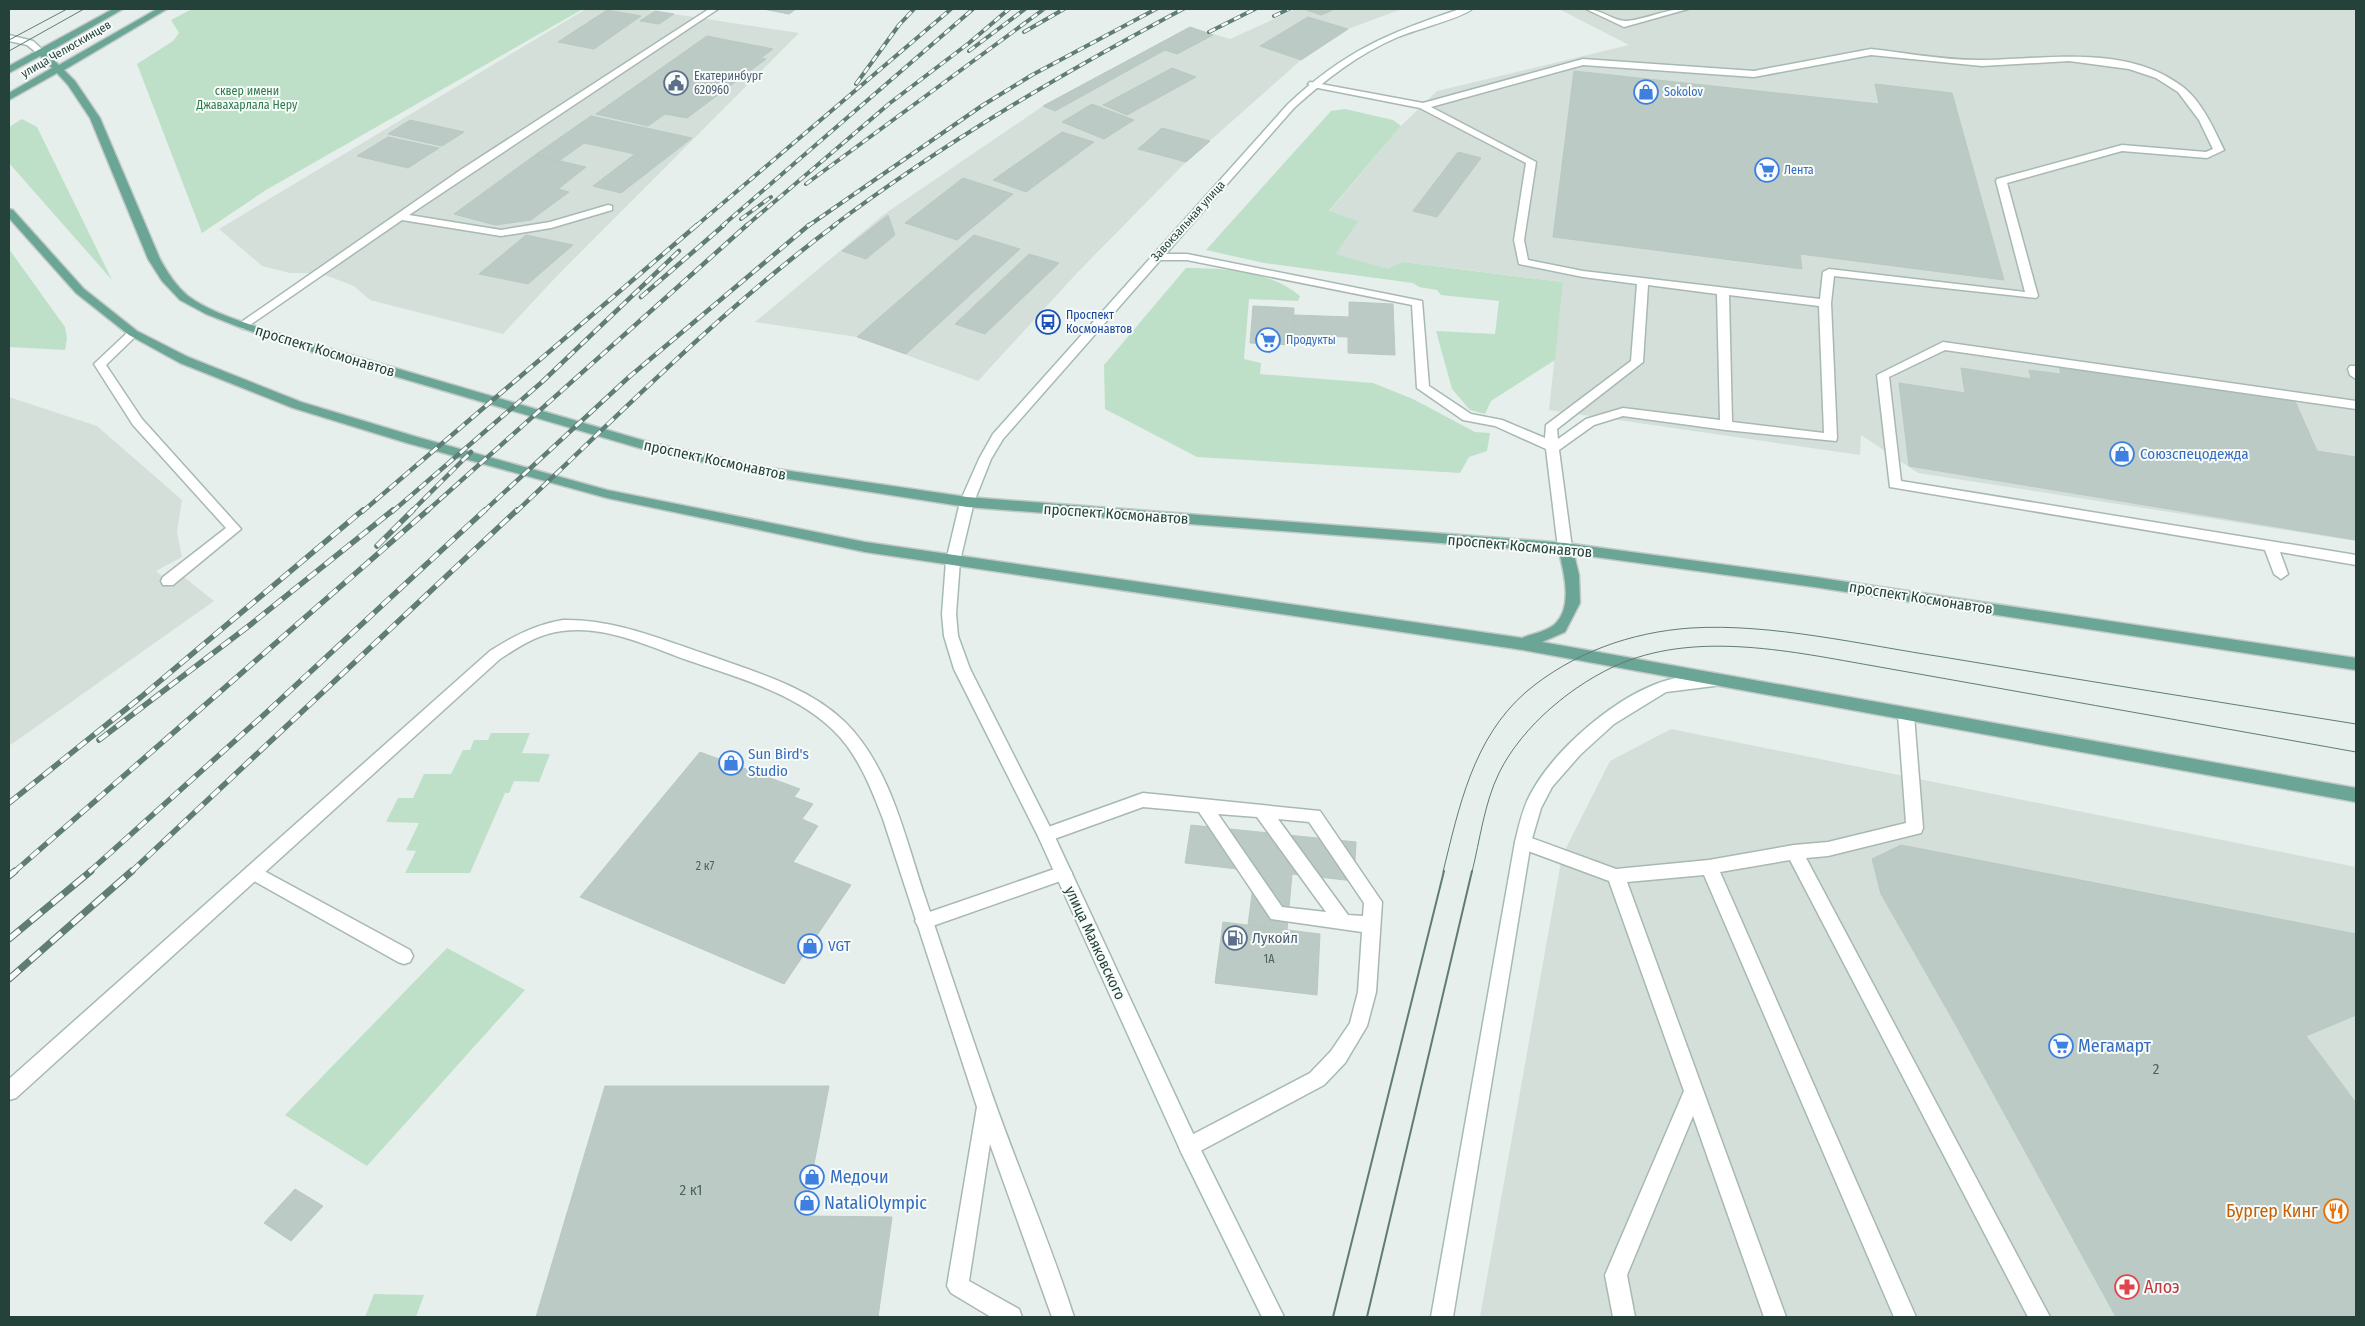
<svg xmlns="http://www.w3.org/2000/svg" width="2365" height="1326" viewBox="0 0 2365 1326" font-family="'Fira Sans Condensed',sans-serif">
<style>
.built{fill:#d4dfda}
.green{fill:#bfe0c8}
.building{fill:#bbcac4;stroke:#b8c9c2}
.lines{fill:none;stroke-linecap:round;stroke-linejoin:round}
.lane-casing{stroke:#a8b8b2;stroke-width:3}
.street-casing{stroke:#a8b8b2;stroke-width:3}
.secondary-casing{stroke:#a4bbb3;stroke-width:3}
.primary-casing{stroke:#c2cac8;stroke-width:3}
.lane{fill:#fff;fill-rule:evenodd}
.street{fill:#fff;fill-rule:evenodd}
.secondary{fill:#fff;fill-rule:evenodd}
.primary{fill:#6aa596;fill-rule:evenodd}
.tram-far1{stroke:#5f7d75;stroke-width:1}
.tram{stroke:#5f7d75;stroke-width:2}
.rail-far3-casing{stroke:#5f7d75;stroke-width:4}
.rail-far2-casing{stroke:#5f7d75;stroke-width:4.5}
.rail-far1-casing{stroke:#5f7d75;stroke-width:5.5}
.rail-casing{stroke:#5f7d75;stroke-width:7}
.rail-far3{stroke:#f7fbf9;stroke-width:2.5;stroke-dasharray:7;stroke-linecap:butt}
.rail-far2{stroke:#f7fbf9;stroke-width:3;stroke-dasharray:9;stroke-linecap:butt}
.rail-far1{stroke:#f7fbf9;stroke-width:4;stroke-dasharray:11;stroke-linecap:butt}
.rail{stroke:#f7fbf9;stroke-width:5;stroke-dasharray:14;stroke-linecap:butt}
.labels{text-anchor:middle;stroke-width:4;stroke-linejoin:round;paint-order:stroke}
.far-street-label{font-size:12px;fill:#24423a;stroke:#f7fbf9}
.far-service-label{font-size:12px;fill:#4e5e75;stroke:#f7fbf9;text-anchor:start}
.far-park-label{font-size:12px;fill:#2d7a4b;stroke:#f7fbf9}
.far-shop-label{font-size:12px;fill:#366cbe;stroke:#f7fbf9;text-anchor:start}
.far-transit-label{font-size:12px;fill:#164399;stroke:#f7fbf9;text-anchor:start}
.number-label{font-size:12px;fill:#4a645c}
.street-label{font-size:15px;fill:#24423a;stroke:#f7fbf9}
.shop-label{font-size:15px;fill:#366cbe;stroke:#f7fbf9;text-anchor:start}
.service-label{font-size:15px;fill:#4e5e75;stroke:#f7fbf9;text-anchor:start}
.near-number-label{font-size:15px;fill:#4a645c}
.near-shop-label{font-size:18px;fill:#366cbe;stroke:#f7fbf9;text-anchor:start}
.near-food-label{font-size:18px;fill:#c56008;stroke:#f7fbf9;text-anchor:end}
.near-health-label{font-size:18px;fill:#be3a42;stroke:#f7fbf9;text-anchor:start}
</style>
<rect width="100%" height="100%" fill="#e6efeb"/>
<path class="built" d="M 586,9 L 641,9 L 799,33 L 556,277 L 503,334 L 370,300 L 354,286 L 320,273 L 290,273 L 262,266 L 219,229 Z
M 1296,9 L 1402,9 L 1348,29 L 1301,60 L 1186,162 L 1078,272 L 978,381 L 857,337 L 755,322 L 883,215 L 1043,106 L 1190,27 L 1230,39 Z
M 1559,9 L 2356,9 L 2356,541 L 1918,473 L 1861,435 L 1860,455 L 1549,410 L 1563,282 L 1404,262 L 1388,270 L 1335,254 L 1357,221 L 1329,212 L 1401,126 L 1437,91 L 1629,45 Z
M 9,397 L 97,426 L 182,500 L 177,532 L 182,557 L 156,571 L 168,581 L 184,577 L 214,601 L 9,746 Z
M 1671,729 L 2356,867 L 2356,1317 L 1480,1317 L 1562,856 L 1610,761 Z"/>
<path class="green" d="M 192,9 L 583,9 L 266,190 L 202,233 L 137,64 L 173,41 L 179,33 L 171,20 Z
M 1345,109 L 1393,120 L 1401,126 L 1329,211 L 1358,221 L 1336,254 L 1388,269 L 1403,262 L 1563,282 L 1555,360 L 1491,401 L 1485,414 L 1470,410 L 1452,389 L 1436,331 L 1495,334 L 1499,301 L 1441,295 L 1437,290 L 1419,287 L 1413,283 L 1264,263 L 1206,250 L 1331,111 Z
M 22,119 L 37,127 L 112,280 L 9,163 L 9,127 Z
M 9,249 L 65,327 L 67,339 L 65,350 L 9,347 Z
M 1186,268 C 1223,268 1271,271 1300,296 L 1298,301 L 1249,299 L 1244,359 L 1261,363 L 1260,374 L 1373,383 L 1413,399 L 1475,432 L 1490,433 L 1487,451 L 1469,457 L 1460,473 L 1197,457 L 1105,409 L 1104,365 Z
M 491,733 L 530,733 L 522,753 L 550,754 L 539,782 L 514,781 L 509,793 L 505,793 L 470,873 L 405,873 L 416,851 L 406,850 L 419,823 L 386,822 L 398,798 L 413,798 L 424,774 L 451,774 L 463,750 L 470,750 L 474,740 L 488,740 Z
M 447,948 L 525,990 L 367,1166 L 285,1115 Z
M 374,1294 L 424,1295 L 416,1317 L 365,1317 Z"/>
<path class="building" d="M 763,9 L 796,9 L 789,14 Z
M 1304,9 L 1335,9 L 1321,15 Z
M 607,10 L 641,16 L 594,49 L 558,42 Z
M 655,11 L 674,14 L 659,24 L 640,21 Z
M 1308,17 L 1348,29 L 1301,60 L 1260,46 Z
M 1190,27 L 1213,35 L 1177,54 L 1165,50 L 1055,111 L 1043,106 Z
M 707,36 L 773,49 L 761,58 L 766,59 L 687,118 L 665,114 L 648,126 L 596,114 Z
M 1172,68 L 1196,77 L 1127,115 L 1103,105 Z
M 1574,71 L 1879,104 L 1875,84 L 1952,93 L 2004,280 L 1800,254 L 1802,269 L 1553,237 Z
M 1092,104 L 1134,120 L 1104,139 L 1062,122 Z
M 591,116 L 692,138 L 621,193 L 593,186 L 635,154 L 584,143 L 559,161 L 535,155 Z
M 410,120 L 464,132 L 442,146 L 388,134 Z
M 1162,128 L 1210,141 L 1186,162 L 1138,149 Z
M 1062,132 L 1094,142 L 1026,192 L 993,180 Z
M 388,137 L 439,148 L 408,168 L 357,156 Z
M 1458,152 L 1481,158 L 1437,217 L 1413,211 Z
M 535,155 L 586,167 L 558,189 L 569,192 L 531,220 L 495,225 L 454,214 Z
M 963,178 L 1013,194 L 957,240 L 905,223 Z
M 888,215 L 895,235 L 866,259 L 842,251 Z
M 526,235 L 573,245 L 528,284 L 479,274 Z
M 974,235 L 1020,249 L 906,354 L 857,337 Z
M 1029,254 L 1059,263 L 985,334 L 955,324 Z
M 1349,302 L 1393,304 L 1395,355 L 1348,353 L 1348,337 L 1293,335 L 1294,315 L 1349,317 Z
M 1253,306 L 1294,308 L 1292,345 L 1250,343 Z
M 2059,366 L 2295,401 L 2317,451 L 2356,457 L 2356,540 L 1909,466 L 1899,383 L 1965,393 L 1961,368 L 2031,379 L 2029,370 L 2061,374 Z
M 700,752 L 800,789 L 794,797 L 813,804 L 802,819 L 818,826 L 793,862 L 851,885 L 784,984 L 580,897 Z
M 1191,825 L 1356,842 L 1354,881 L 1292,874 L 1287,930 L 1248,925 L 1255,871 L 1185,863 Z
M 1901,845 L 2356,934 L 2356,1015 L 2306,1036 L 2356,1103 L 2356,1317 L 2116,1317 L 1953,1020 L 1881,894 L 1872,859 Z
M 1223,922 L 1320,934 L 1317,995 L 1215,983 Z
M 605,1086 L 829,1086 L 804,1216 L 892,1217 L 878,1317 L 536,1317 Z
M 295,1189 L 323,1206 L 291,1241 L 264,1223 Z"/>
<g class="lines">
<g class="lane-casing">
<path id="lane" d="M 709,9 L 718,9 L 409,215 L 501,230 L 550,222 L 608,205 L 612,206 L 612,210 L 551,228 L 501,236 L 402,220 L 247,327 L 243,329 L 237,325 L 462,169 Z
M 1586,9 C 1601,9 1615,22 1627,21 C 1648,19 1667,8 1688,9 L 1624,27 Z
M 1871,49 C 1907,53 1948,61 1984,60 C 2049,59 2127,44 2183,87 C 2202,102 2214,129 2224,150 L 2207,158 L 2122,151 L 2007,183 L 2038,296 L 2036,298 L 1834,276 L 1831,303 L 1837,438 L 1836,441 L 1726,430 L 1623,416 L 1594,425 L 1559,450 L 1572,548 L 1565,553 L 1558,548 L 1546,449 L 1495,426 L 1463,420 L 1417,388 L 1412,305 L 1187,260 L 1156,260 L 1151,257 L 1156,254 L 1187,254 L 1422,301 L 1429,386 L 1471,414 L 1502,420 L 1545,438 L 1546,425 L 1631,361 L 1637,284 L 1583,277 L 1519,264 L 1514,240 L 1526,163 L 1420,108 L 1313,87 L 1308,84 L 1310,82 L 1423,103 L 1583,59 L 1754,71 ZM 1871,55 L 1982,66 L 2069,61 L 2129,69 L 2156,78 L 2178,92 L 2199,120 L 2213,149 L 2206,152 L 2122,145 L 1997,179 L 1996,181 L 2025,292 L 1829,269 L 1823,272 L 1820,299 L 1583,271 L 1528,260 L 1524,240 L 1536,162 L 1431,107 L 1583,65 L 1754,77 ZM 1648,285 L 1717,294 L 1720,420 L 1623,408 L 1586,419 L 1558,439 L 1557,429 L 1643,362 ZM 1729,295 L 1819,306 L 1824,433 L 1732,422 Z
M 133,329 L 137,331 L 137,335 L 106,365 L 142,419 L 241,529 L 173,585 L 163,585 L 161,581 L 163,577 L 226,528 L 133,425 L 94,364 L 129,331 Z
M 1943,342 L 2356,401 L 2356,409 L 1945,350 L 1889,377 L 1901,481 L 2356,555 L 2356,565 L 2280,552 L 2288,574 L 2281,579 L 2274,574 L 2265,550 L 1890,487 L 1877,375 Z
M 2350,366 L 2356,366 L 2356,379 L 2350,375 L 2348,369 Z
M 1906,709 L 1911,711 L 1914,715 L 1923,828 L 1921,833 L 1828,856 L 1806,858 L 2050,1317 L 2028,1317 L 1790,860 L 1720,872 L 1916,1317 L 1894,1317 L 1704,875 L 1627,882 L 1786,1317 L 1764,1317 L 1693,1116 L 1627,1275 L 1635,1317 L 1613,1317 L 1605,1275 L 1684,1091 L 1609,881 L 1517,847 L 1515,842 L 1517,837 L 1523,835 L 1616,869 L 1709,860 L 1794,845 L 1828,842 L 1906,823 L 1898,715 L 1901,711 Z
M 1143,793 L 1320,811 L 1382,902 L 1376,992 L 1367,1026 L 1345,1063 L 1324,1085 L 1189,1157 L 1182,1154 L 1179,1147 L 1182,1140 L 1310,1073 L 1331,1051 L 1350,1023 L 1358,992 L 1362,932 L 1271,919 L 1199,812 L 1143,807 L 1046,842 L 1040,840 L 1038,835 L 1040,830 ZM 1218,814 L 1257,817 L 1326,912 L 1282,907 ZM 1278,819 L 1309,822 L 1364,903 L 1363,916 L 1348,915 Z
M 253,865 L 410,950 L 413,956 L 410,962 L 404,964 L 398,962 L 247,877 L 244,872 L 247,867 Z
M 1063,866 L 1069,868 L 1072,873 L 1069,878 L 924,929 L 918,926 L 915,921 L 918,916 Z"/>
</g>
<g class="street-casing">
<path id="street" d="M 563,620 C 613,619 658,638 705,654 C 752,671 808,686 845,722 C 891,768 905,838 925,897 C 945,957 965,1017 986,1077 C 1013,1157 1048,1236 1074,1317 L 1052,1317 L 990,1144 L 969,1281 L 1019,1309 L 1022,1317 L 991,1317 L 951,1293 L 947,1286 L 977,1107 L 883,819 C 871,788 858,754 833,730 C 795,693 739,678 690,661 C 650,647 606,625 562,631 C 538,634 520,646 500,659 L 16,1098 L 9,1100 L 9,1079 L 490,651 C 514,636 534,625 563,620 Z"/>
</g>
<g class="secondary-casing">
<path id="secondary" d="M 1460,9 L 1472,9 C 1462,18 1414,30 1398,37 C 1358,54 1326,79 1294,108 L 1003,439 L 991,459 L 974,502 L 960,561 L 956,614 L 958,636 L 970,669 L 1054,835 L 1196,1140 L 1284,1317 L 1262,1317 L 1182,1154 L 1038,836 L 954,669 L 944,636 L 942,614 L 946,561 L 960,502 L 979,459 L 993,434 L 1288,104 C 1345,51 1388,33 1460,9 Z
M 9,35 L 33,41 L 45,52 L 38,54 L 27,45 L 9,41 Z
M 1717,675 L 1722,677 L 1725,681 L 1722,685 L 1666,692 L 1614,724 L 1580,755 L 1552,787 L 1541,808 L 1531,842 L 1453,1317 L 1431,1317 L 1515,842 C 1519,826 1522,810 1530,795 C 1554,749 1618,694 1668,680 C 1684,675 1701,676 1717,675 Z"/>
</g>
<g class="primary-casing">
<path id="primary" d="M 113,9 L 123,9 L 47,53 L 59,65 L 157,9 L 167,9 L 64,70 L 75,81 L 100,118 L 160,259 C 167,272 176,286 188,296 C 216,317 269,330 303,341 L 652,443 L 763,467 L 967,497 L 1565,543 L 1814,577 L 2356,658 L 2356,670 L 1814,587 L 1574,554 L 1579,575 L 1580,603 L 1565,632 L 1542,642 L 2356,788 L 2356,802 L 1523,650 L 865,552 L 607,498 L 407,443 L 293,408 L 180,363 L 129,335 L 76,293 L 9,218 L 9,209 L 13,210 L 84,289 L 137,331 L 188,357 L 301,402 L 417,437 L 607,490 L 865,542 L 1522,638 C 1531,634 1548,631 1555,624 C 1573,607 1564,573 1559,552 L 967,507 L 763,475 L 646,450 L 295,347 L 239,327 L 206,314 L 180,300 L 162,281 L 148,259 L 90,118 L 68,85 L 57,73 L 9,100 L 9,93 L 52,68 L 40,56 L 9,73 L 9,66 Z"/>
</g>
<use href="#lane" class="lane"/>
<use href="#street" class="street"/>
<use href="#secondary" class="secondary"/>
<use href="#primary" class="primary"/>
<path class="tram-far1" d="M 9,40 L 67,9
M 9,51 L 84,9
M 1443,872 C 1459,807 1473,738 1526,692 C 1572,653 1631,632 1691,628 C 1771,623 1863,645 1943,657 C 2081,680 2218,702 2356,724
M 1472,872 C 1480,840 1484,804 1499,773 C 1522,726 1574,683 1622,663 C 1700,631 1794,652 1874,666 C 1919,674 1964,682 2009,690 C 2125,711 2240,731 2356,752"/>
<path class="tram" d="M 1333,1317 L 1444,871
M 1367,1317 L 1472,871"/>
<g class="rail-far3-casing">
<path id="rail-far3" d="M 1274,16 L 1289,9
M 1024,32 L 1064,9
M 1209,32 L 1255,9
M 969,51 L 1025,9
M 856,84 L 899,25 L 914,9
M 806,184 L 1044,9
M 741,219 L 771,197
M 696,226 L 951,9
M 722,226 L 973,9
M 746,226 L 890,103 L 969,43 L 1009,9
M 808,226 L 983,105 L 1032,75 L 1156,9
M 833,226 C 943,143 1061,74 1183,9"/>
</g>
<g class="rail-far2-casing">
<path id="rail-far2" d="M 641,297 L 724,225
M 362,512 L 697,225
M 392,512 L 542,382 L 679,251
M 411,512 L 471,452
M 426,512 L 747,225
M 483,512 L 629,377 L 809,225
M 516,512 C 620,414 720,311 835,225"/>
</g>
<g class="rail-far1-casing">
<path id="rail-far1" d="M 377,546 L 413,510
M 99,740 L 250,625 L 393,510
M 9,803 L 141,697 L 363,510
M 14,872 L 428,510
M 89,872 L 267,712 L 485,510
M 131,872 L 517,510"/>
</g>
<g class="rail-casing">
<path id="rail" d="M 9,876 L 15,871
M 9,939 L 91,871
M 9,979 L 132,871"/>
</g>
<use href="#rail-far3" class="rail-far3"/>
<use href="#rail-far2" class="rail-far2"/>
<use href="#rail-far1" class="rail-far1"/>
<use href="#rail" class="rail"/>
</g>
<defs>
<g id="civic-ring" transform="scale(1.25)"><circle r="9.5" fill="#f7fbf9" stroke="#5c6f8a" stroke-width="1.5"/><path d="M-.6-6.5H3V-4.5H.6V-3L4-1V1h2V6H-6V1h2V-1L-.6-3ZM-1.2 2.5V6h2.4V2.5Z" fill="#5c6f8a"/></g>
<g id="shop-ring" transform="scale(1.25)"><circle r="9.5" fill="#f7fbf9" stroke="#3f7fe0" stroke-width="1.5"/><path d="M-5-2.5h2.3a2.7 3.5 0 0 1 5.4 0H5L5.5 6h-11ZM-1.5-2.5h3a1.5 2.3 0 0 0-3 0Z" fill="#3f7fe0"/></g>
<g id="supermarket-ring" transform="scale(1.25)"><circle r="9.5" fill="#f7fbf9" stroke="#3f7fe0" stroke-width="1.5"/><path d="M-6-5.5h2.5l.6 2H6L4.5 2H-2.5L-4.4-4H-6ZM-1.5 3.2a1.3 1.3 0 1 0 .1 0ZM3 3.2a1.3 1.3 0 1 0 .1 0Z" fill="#3f7fe0"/></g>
<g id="bus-ring" transform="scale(1.25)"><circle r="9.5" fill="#f7fbf9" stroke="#1a4fb4" stroke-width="1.5"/><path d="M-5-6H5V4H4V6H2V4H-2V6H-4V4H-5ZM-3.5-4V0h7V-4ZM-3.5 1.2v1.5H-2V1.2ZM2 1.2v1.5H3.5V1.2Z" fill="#1a4fb4"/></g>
<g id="fuel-ring" transform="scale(1.25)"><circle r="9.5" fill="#f7fbf9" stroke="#5c6f8a" stroke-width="1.5"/><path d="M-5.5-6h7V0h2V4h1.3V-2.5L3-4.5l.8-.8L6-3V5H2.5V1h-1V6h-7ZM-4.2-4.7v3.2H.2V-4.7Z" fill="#5c6f8a"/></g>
<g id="restaurant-ring" transform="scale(1.25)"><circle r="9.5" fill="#f7fbf9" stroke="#e8710a" stroke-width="1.5"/><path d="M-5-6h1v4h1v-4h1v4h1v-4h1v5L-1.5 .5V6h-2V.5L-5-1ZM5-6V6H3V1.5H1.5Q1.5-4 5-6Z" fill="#e8710a"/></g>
<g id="pharmacy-ring" transform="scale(1.25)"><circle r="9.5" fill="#f7fbf9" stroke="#e0444e" stroke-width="1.5"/><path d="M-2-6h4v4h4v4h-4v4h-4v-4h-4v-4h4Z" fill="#e0444e"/></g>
</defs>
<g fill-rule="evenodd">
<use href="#civic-ring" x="676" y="83"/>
<use href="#shop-ring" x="1646" y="92"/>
<use href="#supermarket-ring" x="1767" y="170"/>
<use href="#bus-ring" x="1048" y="322"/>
<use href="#supermarket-ring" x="1268" y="340"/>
<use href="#shop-ring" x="2122" y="454"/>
<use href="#shop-ring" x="731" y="763"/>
<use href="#fuel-ring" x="1235" y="938"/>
<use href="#shop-ring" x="810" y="946"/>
<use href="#supermarket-ring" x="2061" y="1046"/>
<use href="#shop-ring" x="812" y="1177"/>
<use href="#shop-ring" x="807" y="1203"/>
<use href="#restaurant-ring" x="2336" y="1211"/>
<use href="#pharmacy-ring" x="2127" y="1287"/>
</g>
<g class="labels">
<g class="far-street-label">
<text transform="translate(66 49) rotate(-30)" y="4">улица Челюскинцев</text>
<text transform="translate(1188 221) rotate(-48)" y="4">Завокзальная улица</text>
</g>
<g class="far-service-label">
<text x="694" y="80">Екатеринбург<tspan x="694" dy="14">620960</tspan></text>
</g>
<g class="far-park-label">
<text x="247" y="95">сквер имени<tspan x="247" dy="14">Джавахарлала Неру</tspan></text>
</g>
<g class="far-shop-label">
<text x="1664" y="96">Sokolov</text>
<text x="1784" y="174">Лента</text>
<text x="1286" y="344">Продукты</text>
</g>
<g class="far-transit-label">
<text x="1066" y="319">Проспект<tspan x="1066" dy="14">Космонавтов</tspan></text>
</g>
<g class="number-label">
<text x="705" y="870">2 к7</text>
<text x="1269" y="963">1А</text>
</g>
<g class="street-label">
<text transform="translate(325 351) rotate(17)" y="5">проспект Космонавтов</text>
<text transform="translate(715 460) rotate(12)" y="5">проспект Космонавтов</text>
<text transform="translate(1116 514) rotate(4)" y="5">проспект Космонавтов</text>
<text transform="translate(1520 546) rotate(5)" y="5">проспект Космонавтов</text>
<text transform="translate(1921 598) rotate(9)" y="5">проспект Космонавтов</text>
<text transform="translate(1095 943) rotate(65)" y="5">улица Маяковского</text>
</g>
<g class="shop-label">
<text x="2140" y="459">Союзспецодежда</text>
<text x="748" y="759">Sun Bird's<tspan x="748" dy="17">Studio</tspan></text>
<text x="828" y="951">VGT</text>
</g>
<g class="service-label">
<text x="1252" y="943">Лукойл</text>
</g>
<g class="near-number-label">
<text x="2156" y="1074">2</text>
<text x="691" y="1195">2 к1</text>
</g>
<g class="near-shop-label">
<text x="2078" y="1052">Мегамарт</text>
<text x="830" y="1183">Медочи</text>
<text x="824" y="1209">NataliOlympic</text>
</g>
<g class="near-food-label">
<text x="2318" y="1217">Бургер Кинг</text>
</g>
<g class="near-health-label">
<text x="2144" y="1293">Алоэ</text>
</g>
</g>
<rect width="2365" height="1326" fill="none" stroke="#24423a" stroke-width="20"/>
</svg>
